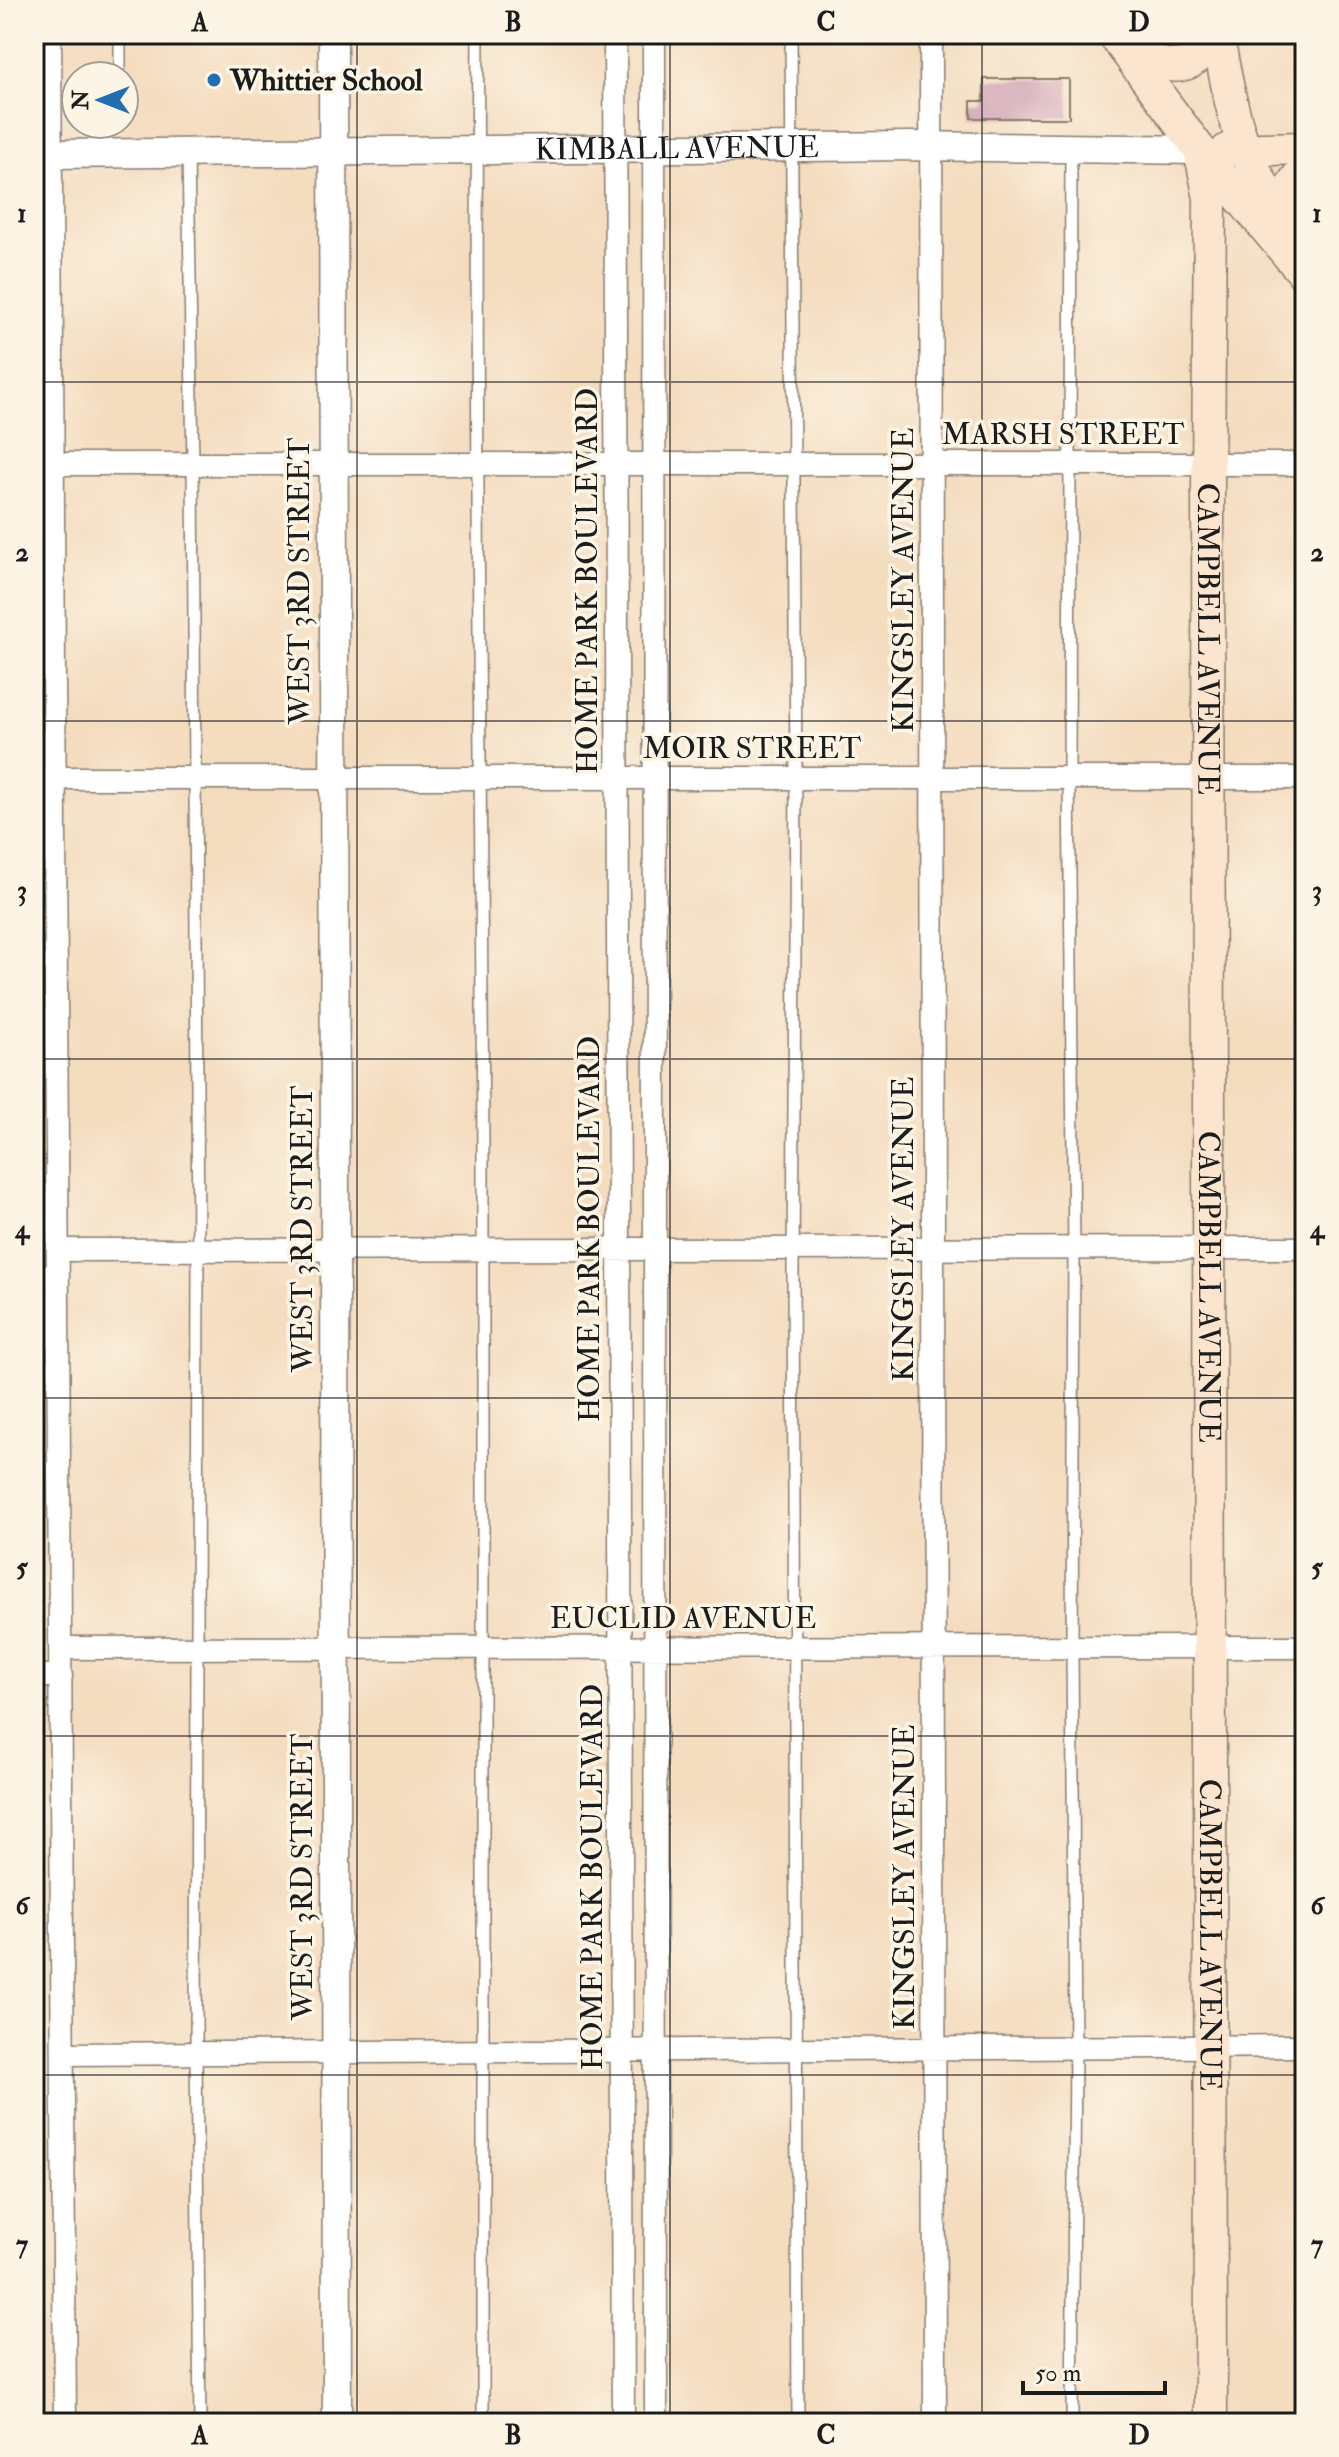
<svg xmlns="http://www.w3.org/2000/svg" width="1339" height="2457" viewBox="0 0 1339 2457" font-family="'IM FELL Double Pica',serif">
<style>
.building{fill:#cb97ad}
.lines{fill:none;stroke-linecap:round;stroke-linejoin:round}
.service-casing{stroke:#887c6e;stroke-width:14}
.minor-casing{stroke:#887c6e;stroke-width:25}
.tertiary-casing{stroke:#887c6e;stroke-width:31}
.secondary-casing{stroke:#887c6e;stroke-width:35}
.service{stroke:#fff;stroke-width:11}
.minor{stroke:#fff;stroke-width:22}
.tertiary{stroke:#fff;stroke-width:28}
.secondary{stroke:#fbe5cf;stroke-width:32}
.grid{fill:none;stroke:#1c1c1c;stroke-width:2;stroke-opacity:0.55}
.poi-dot{fill:#1f6fb2;stroke:#fcf5e5;stroke-width:3}
.labels{text-anchor:middle;stroke-width:7;stroke-linejoin:round;paint-order:stroke}
.poi-label{font-size:30px;font-weight:bold;fill:#1c1c1c;stroke:#fcf5e5;text-anchor:start}
.street-label{font-size:30px;fill:#1c1c1c;stroke:#fcf5e5}
.neatline{fill:none;stroke:#1c1c1c;stroke-width:3}
.grid-label{font-size:26px;text-anchor:middle;font-weight:bold;fill:#1c1c1c}
</style>
<rect width="100%" height="100%" fill="#fcf5e5"/>
<filter id="ink" filterUnits="userSpaceOnUse"><feTurbulence type="fractalNoise" baseFrequency=".0125" numOctaves="2"/><feDisplacementMap in="SourceGraphic" scale="16" xChannelSelector="R" yChannelSelector="G"/><feConvolveMatrix kernelMatrix="1 2 1 2 8 2 1 2 1" color-interpolation-filters="sRGB"/></filter>
<filter id="wash" filterUnits="userSpaceOnUse"><feTurbulence type="fractalNoise" baseFrequency=".006" numOctaves="4" result="noise"/><feDisplacementMap in="SourceGraphic" scale="32" xChannelSelector="R" yChannelSelector="G"/><feGaussianBlur stdDeviation="1.8" result="paint"/><feColorMatrix in="noise" values="0 0 0 0 0 0 0 0 0 0 0 0 0 0 0 0 0 1.4 0 .05"/><feComposite in="paint" operator="in"/></filter>
<g filter="url(#wash)">
<rect width="100%" height="100%" fill="#f4dcbf"/>
<g id="blocks">
<path class="building" d="M 984,79 L 1069,79 L 1069,118 L 971,118 L 971,101 L 984,101 Z"/>
</g>
</g>
<g filter="url(#ink)">
<use href="#blocks" fill-opacity="0" stroke="#887c6e" stroke-width="2"/>
<g class="lines">
<g class="service-casing">
<path id="service" d="M 120,34 L 120,66
M 478,34 C 475,406 481,778 483,1150 C 485,1575 485,1999 483,2423
M 791,34 L 796,778 L 793,1271 L 798,2423
M 1071,149 L 1069,778 L 1074,1249 L 1072,1648 L 1075,2048 L 1072,2423
M 188,152 L 193,464 L 198,1250 L 196,2053 L 200,2423"/>
</g>
<g class="minor-casing">
<path id="minor" d="M 50,34 L 65,2423
M 615,34 L 623,2423
M 654,34 L 656,2423
M 931,34 L 935,2423
M 53,464 L 1305,464
M 55,778 L 1305,778
M 58,1250 L 1305,1248
M 34,1276 L 58,1276
M 60,1648 L 1305,1647
M 34,1676 L 61,1676
M 63,2054 L 1305,2046"/>
</g>
<g class="tertiary-casing">
<g id="tertiary">
<path d="M 333,34 L 337,2423"/>
<path id="s1" d="M 51,154 L 910,146 L 1200,150"/>
</g>
</g>
<g class="secondary-casing">
<g id="secondary">
<path d="M 1113,34 L 1200,150 L 1305,275"/>
<path d="M 1217,34 C 1225,72 1231,112 1245,149 C 1258,181 1279,211 1297,241"/>
<path d="M 1128,44 C 1157,69 1195,80 1211,34"/>
<path id="s2" d="M 1200,150 L 1210,198 L 1208,488 L 1211,2423"/>
<path d="M 1227,150 L 1305,148"/>
<path d="M 1295,229 C 1287,203 1284,189 1305,169"/>
</g>
</g>
<use href="#service" class="service"/>
<use href="#minor" class="minor"/>
<use href="#tertiary" class="tertiary"/>
<use href="#secondary" class="secondary"/>
</g>
</g>
<path class="grid" d="M 357,34 L 357,2423M 670,34 L 670,2423M 982,34 L 982,2423M 34,382 L 1305,382M 34,721 L 1305,721M 34,1059 L 1305,1059M 34,1398 L 1305,1398M 34,1736 L 1305,1736M 34,2075 L 1305,2075"/>
<circle class="poi-dot" cx="214" cy="80" r="8"/>
<g class="labels">
<g class="poi-label">
<text x="230" y="90">Whittier School</text>
</g>
<g class="street-label">
<text dy="10" stroke="none"><textPath href="#s1" startOffset="626">KIMBALL AVENUE</textPath></text>
<text x="1063" y="444">MARSH STREET</text>
<text transform="translate(903 580) rotate(-90)" y="10">KINGSLEY AVENUE</text>
<text transform="translate(299 581) rotate(-90)" y="10">WEST 3RD STREET</text>
<text transform="translate(587 581) rotate(-90)" y="10">HOME PARK BOULEVARD</text>
<text dy="10" stroke="none"><textPath href="#s2" startOffset="490">CAMPBELL AVENUE</textPath></text>
<text x="752" y="758">MOIR STREET</text>
<text transform="translate(302 1229) rotate(-90)" y="10">WEST 3RD STREET</text>
<text transform="translate(589 1229) rotate(-90)" y="10">HOME PARK BOULEVARD</text>
<text transform="translate(903 1229) rotate(-90)" y="10">KINGSLEY AVENUE</text>
<text dy="10" stroke="none"><textPath href="#s2" startOffset="1138">CAMPBELL AVENUE</textPath></text>
<text x="683" y="1628">EUCLID AVENUE</text>
<text transform="translate(302 1877) rotate(-90)" y="10">WEST 3RD STREET</text>
<text transform="translate(592 1877) rotate(-90)" y="10">HOME PARK BOULEVARD</text>
<text transform="translate(904 1877) rotate(-90)" y="10">KINGSLEY AVENUE</text>
<text dy="10" stroke="none"><textPath href="#s2" startOffset="1786">CAMPBELL AVENUE</textPath></text>
</g>
</g>
<rect width="1339" height="2457" fill="none" stroke="#fcf5e5" stroke-width="88"/>
<g transform="translate(100 100) rotate(270)"><circle r="38" fill="#fcf5e5" stroke="#a29e95" stroke-width="2"/>
<path d="M0-6L14 30L0 20L-14 30Z" fill="#1f6fb2"/>
<text y="-12" font-size="22" font-weight="bold" text-anchor="middle" fill="#1c1c1c">N</text>
</g>
<path d="M1023 2381v12h142v-12" fill="none" stroke="#1c1c1c" stroke-width="4"/>
<text x="1035" y="2381" font-size="24" fill="#1c1c1c" stroke="#fcf5e5" stroke-width="6" paint-order="stroke">50 m</text>
<rect x="44" y="44" width="1251" height="2369" class="neatline"/>
<g class="grid-label">
<text x="200" y="31">A</text>
<text x="513" y="31">B</text>
<text x="826" y="31">C</text>
<text x="1139" y="31">D</text>
<text x="22" y="222">1</text>
<text x="1317" y="222">1</text>
<text x="22" y="561">2</text>
<text x="1317" y="561">2</text>
<text x="22" y="899">3</text>
<text x="1317" y="899">3</text>
<text x="22" y="1238">4</text>
<text x="1317" y="1238">4</text>
<text x="22" y="1576">5</text>
<text x="1317" y="1576">5</text>
<text x="22" y="1914">6</text>
<text x="1317" y="1914">6</text>
<text x="22" y="2253">7</text>
<text x="1317" y="2253">7</text>
<text x="200" y="2444">A</text>
<text x="513" y="2444">B</text>
<text x="826" y="2444">C</text>
<text x="1139" y="2444">D</text>
</g>
</svg>
